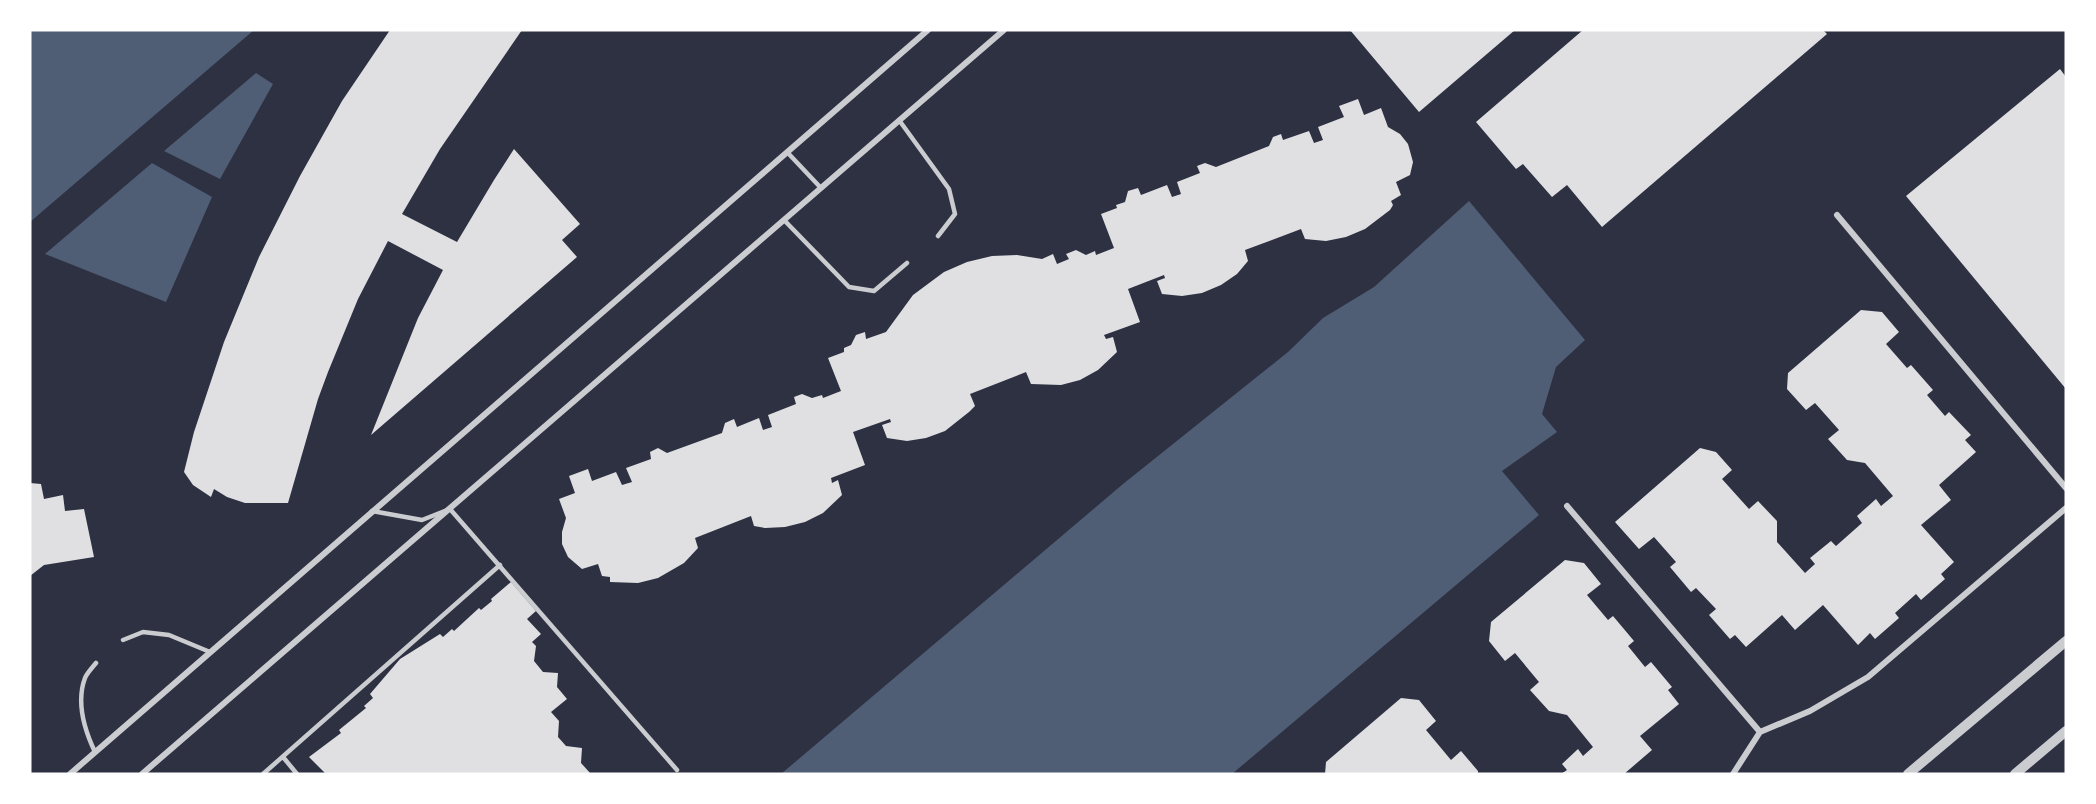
<svg xmlns="http://www.w3.org/2000/svg" width="2096" height="804" viewBox="0 0 2096 804" font-family="'Alegreya Sans',sans-serif">
<style>
.water{fill:#4f5d75}
.building{fill:#e0e0e3}
.lines{fill:none;stroke-linecap:round;stroke-linejoin:round}
.service{stroke:#caccd0;stroke-width:4.5}
.minor{stroke:#caccd0;stroke-width:6}
.tertiary{stroke:#caccd0;stroke-width:10}
</style>
<rect width="100%" height="100%" fill="#2d3142"/>
<path class="water" d="M 30,30 L 254,30 L 30,222 Z
M 256,73 L 273,84 L 220,179 L 164,151 Z
M 152,163 L 212,197 L 166,302 L 45,254 Z
M 1469,201 L 1585,340 L 1556,367 L 1542,414 L 1557,432 L 1502,471 L 1539,515 L 1232,774 L 781,774 L 1123,484 L 1288,352 L 1323,318 L 1374,287 Z"/>
<path class="building" d="M 390,30 L 522,30 L 440,149 L 402,214 L 457,242 L 494,180 L 514,149 L 580,224 L 562,240 L 577,257 L 371,435 L 418,318 L 443,270 L 388,241 L 358,299 L 328,372 L 318,399 L 288,503 L 245,503 L 227,497 L 214,489 L 211,497 L 193,485 L 184,472 L 194,432 L 224,342 L 259,257 L 300,176 L 342,101 Z
M 1350,30 L 1515,30 L 1419,112 Z
M 1583,30 L 1823,30 L 1827,34 L 1602,227 L 1567,185 L 1552,197 L 1523,164 L 1516,169 L 1476,122 Z
M 2060,69 L 2066,77 L 2066,389 L 1906,196 Z
M 1358,99 L 1364,115 L 1381,108 L 1388,127 L 1400,134 L 1408,144 L 1413,162 L 1410,175 L 1396,182 L 1401,195 L 1391,201 L 1393,205 L 1390,210 L 1365,229 L 1346,237 L 1326,241 L 1305,239 L 1301,229 L 1245,250 L 1248,261 L 1237,274 L 1221,285 L 1202,293 L 1182,296 L 1162,294 L 1157,281 L 1165,278 L 1164,275 L 1128,289 L 1140,322 L 1104,335 L 1106,339 L 1113,337 L 1117,352 L 1098,370 L 1080,380 L 1061,385 L 1031,384 L 1026,372 L 970,394 L 975,406 L 969,412 L 945,431 L 926,438 L 907,441 L 887,438 L 882,425 L 891,422 L 890,419 L 853,432 L 865,465 L 831,478 L 832,483 L 838,480 L 842,495 L 823,513 L 805,522 L 785,527 L 765,528 L 754,526 L 751,516 L 695,538 L 698,548 L 684,563 L 658,578 L 638,583 L 610,582 L 610,577 L 602,576 L 598,564 L 582,569 L 568,557 L 562,544 L 562,532 L 566,518 L 559,499 L 575,493 L 569,476 L 588,469 L 592,481 L 616,472 L 622,485 L 632,482 L 626,468 L 651,459 L 650,452 L 658,448 L 667,453 L 722,433 L 725,423 L 734,419 L 737,427 L 759,418 L 763,430 L 772,427 L 768,415 L 796,404 L 794,397 L 802,394 L 812,398 L 822,395 L 823,398 L 841,391 L 828,358 L 844,352 L 844,348 L 851,345 L 856,335 L 865,332 L 866,339 L 886,332 L 913,295 L 944,272 L 967,262 L 992,256 L 1017,255 L 1042,259 L 1053,254 L 1057,264 L 1069,259 L 1066,254 L 1076,250 L 1086,255 L 1095,251 L 1096,255 L 1114,248 L 1101,214 L 1117,208 L 1116,205 L 1125,202 L 1128,191 L 1138,188 L 1141,195 L 1167,185 L 1172,197 L 1181,194 L 1177,182 L 1200,173 L 1197,166 L 1205,163 L 1216,167 L 1269,146 L 1273,137 L 1281,134 L 1283,140 L 1309,131 L 1314,143 L 1323,140 L 1318,127 L 1344,117 L 1339,106 Z
M 1861,310 L 1882,312 L 1899,332 L 1886,344 L 1907,368 L 1911,365 L 1933,390 L 1927,395 L 1945,416 L 1949,412 L 1971,435 L 1965,440 L 1976,452 L 1939,485 L 1951,500 L 1921,525 L 1954,562 L 1941,574 L 1945,579 L 1921,600 L 1916,594 L 1895,613 L 1899,618 L 1875,639 L 1870,633 L 1858,645 L 1823,605 L 1795,630 L 1782,615 L 1746,647 L 1735,635 L 1730,639 L 1709,615 L 1716,609 L 1696,588 L 1691,592 L 1670,567 L 1676,562 L 1654,537 L 1639,549 L 1615,522 L 1700,448 L 1716,452 L 1732,470 L 1722,479 L 1749,509 L 1758,501 L 1777,521 L 1777,542 L 1805,573 L 1815,564 L 1810,558 L 1831,541 L 1836,546 L 1862,523 L 1857,516 L 1876,499 L 1881,506 L 1893,496 L 1865,463 L 1847,460 L 1828,439 L 1839,430 L 1815,403 L 1806,410 L 1787,389 L 1788,373 Z
M 30,483 L 41,484 L 44,499 L 63,495 L 65,511 L 84,509 L 94,557 L 44,565 L 30,576 Z
M 1565,560 L 1584,563 L 1601,584 L 1587,595 L 1608,620 L 1613,616 L 1634,641 L 1628,646 L 1645,667 L 1651,662 L 1672,687 L 1668,690 L 1679,704 L 1640,736 L 1652,750 L 1624,774 L 1561,774 L 1567,770 L 1562,764 L 1578,749 L 1583,756 L 1593,747 L 1567,715 L 1549,711 L 1530,690 L 1539,682 L 1515,653 L 1505,661 L 1489,641 L 1491,622 Z
M 511,582 L 536,611 L 527,619 L 541,634 L 532,642 L 536,646 L 534,661 L 543,672 L 558,673 L 557,687 L 567,699 L 551,712 L 559,721 L 558,737 L 566,746 L 582,748 L 581,763 L 591,774 L 326,774 L 309,757 L 341,733 L 339,730 L 366,708 L 364,706 L 373,698 L 370,694 L 400,659 L 440,634 L 443,637 L 452,629 L 454,631 L 479,608 L 481,610 L 492,601 L 491,599 Z
M 1401,698 L 1419,700 L 1436,721 L 1426,730 L 1451,760 L 1461,751 L 1478,771 L 1478,774 L 1325,774 L 1326,762 Z"/>
<g class="lines">
<path class="service" d="M 899,120 L 949,189 L 955,214 L 938,236
M 787,152 L 821,188
M 784,220 L 849,287 L 874,291 L 907,263
M 372,511 L 422,520 L 450,509 L 677,770
M 123,640 L 143,632 L 169,635 L 210,652
M 95,752 C 85,731 76,702 85,678 C 87,673 92,668 96,663
M 283,757 L 297,774
M 263,774 L 500,565"/>
<path class="minor" d="M 1837,215 L 2066,488
M 1567,506 L 1760,732
M 70,774 L 928,30
M 142,774 L 1004,30
M 1733,774 L 1760,732 L 1810,711 L 1868,677 L 2066,508"/>
<path class="tertiary" d="M 1908,774 L 2066,641
M 2015,774 L 2066,731"/>
</g>
<rect width="2096" height="804" fill="none" stroke="#ffffff" stroke-width="63"/>
</svg>
